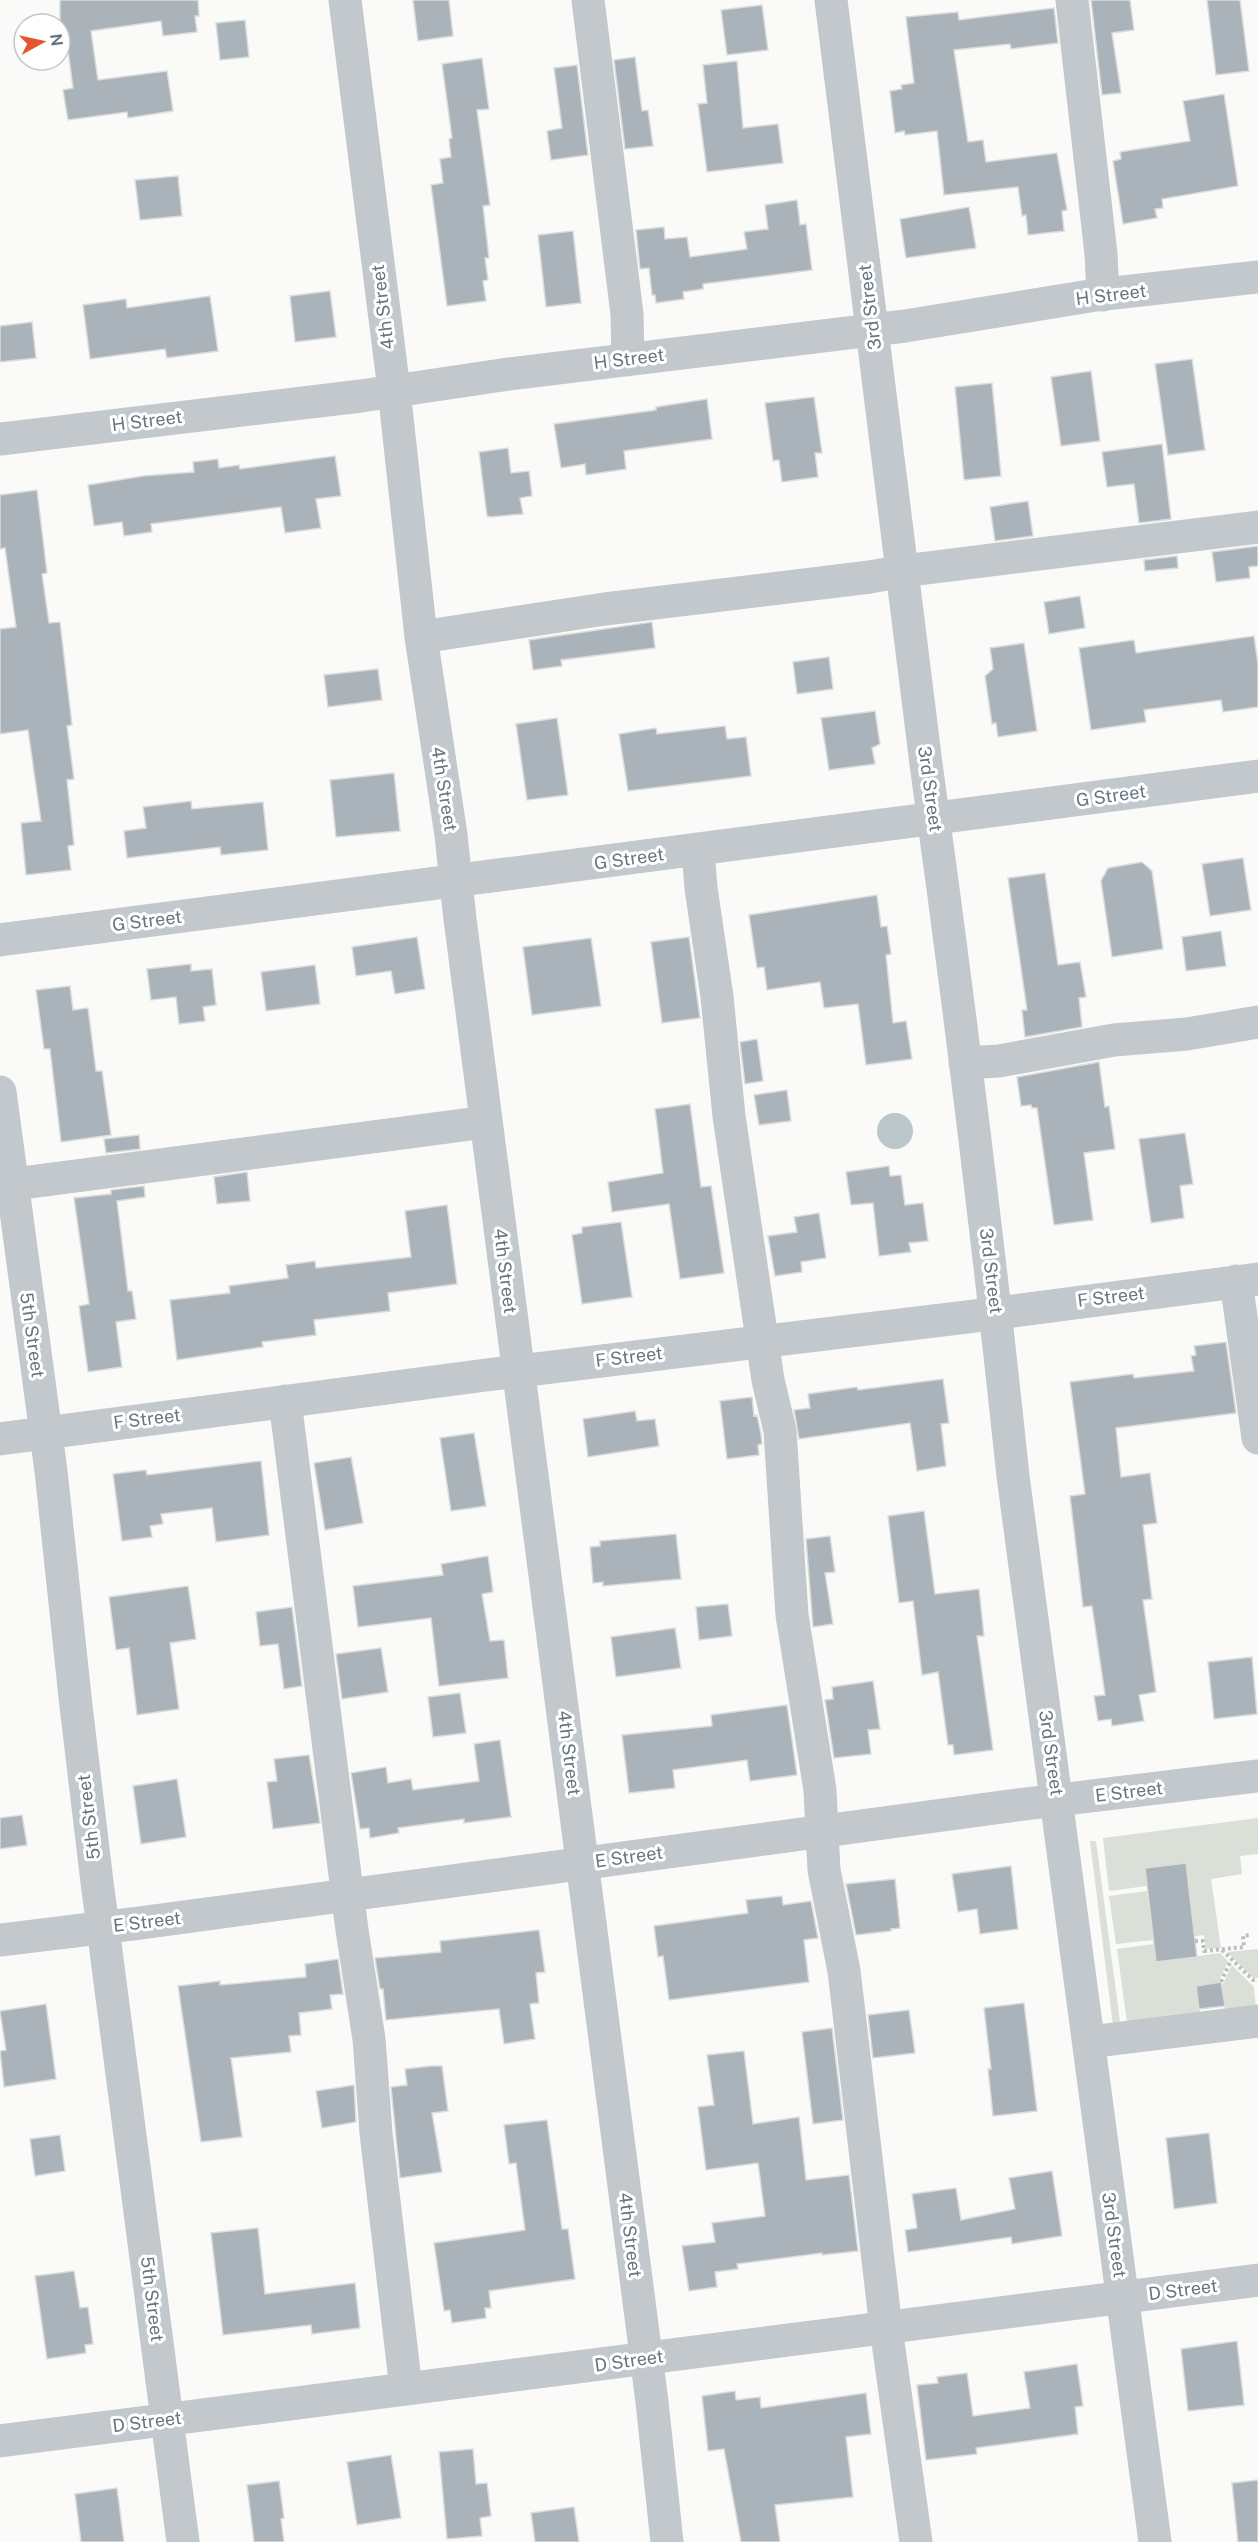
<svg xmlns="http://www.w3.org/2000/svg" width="1258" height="2542" viewBox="0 0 1258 2542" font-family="'Public Sans',sans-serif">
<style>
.green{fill:#dadfd7}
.water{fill:#bbc7cb}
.building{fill:#aab3b9;stroke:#dcdcda;stroke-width:1.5}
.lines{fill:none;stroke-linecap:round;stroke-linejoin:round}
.path{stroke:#bbbfc2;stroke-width:4;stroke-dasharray:3 3;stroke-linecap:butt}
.minor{stroke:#c3c8cc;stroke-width:33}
.labels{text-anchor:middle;stroke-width:6;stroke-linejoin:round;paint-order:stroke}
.street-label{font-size:18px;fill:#657683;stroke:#fff}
</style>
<rect width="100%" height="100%" fill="#fafaf8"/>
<path class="green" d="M 1258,1818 L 1258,1854 L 1240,1856 L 1242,1874 L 1211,1879 L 1221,1948 L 1206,1949 L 1204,1935 L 1195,1936 L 1186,1864 L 1145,1868 L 1147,1886 L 1109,1891 L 1103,1838 Z
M 1090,1841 L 1096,1841 L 1121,2029 L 1113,2026 Z
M 1147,1891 L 1153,1940 L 1116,1944 L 1109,1896 Z
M 1154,1944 L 1157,1962 L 1220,1953 L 1228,1961 L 1218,1983 L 1196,1986 L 1200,2012 L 1225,2009 L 1222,1986 L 1232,1965 L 1254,1987 L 1256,2009 L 1128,2030 L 1117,1949 Z
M 1258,1949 L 1258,1978 L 1253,1978 L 1227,1952 Z"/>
<path class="water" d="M877 1131a18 18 0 1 1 36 0a18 18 0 1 1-36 0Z"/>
<path class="building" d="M 60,0 L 198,0 L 199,16 L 195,16 L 197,32 L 163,36 L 161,21 L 91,31 L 98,80 L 167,71 L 173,111 L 128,118 L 127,112 L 68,120 L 63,90 L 73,88 L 65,28 L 60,28 Z
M 413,0 L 449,0 L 453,36 L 418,41 Z
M 1091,0 L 1130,0 L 1134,30 L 1112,33 L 1121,93 L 1102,95 Z
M 1207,0 L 1240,0 L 1249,71 L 1216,75 Z
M 762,5 L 768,50 L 727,55 L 721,10 Z
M 1054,8 L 1058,43 L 1011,49 L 1010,44 L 954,50 L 968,142 L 983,140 L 986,162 L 1057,153 L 1067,210 L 1062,211 L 1064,231 L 1028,235 L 1026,215 L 1022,216 L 1018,187 L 944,195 L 937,131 L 905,135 L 904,131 L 895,133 L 890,91 L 902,89 L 901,85 L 914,83 L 906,17 L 958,12 L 959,20 Z
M 245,20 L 249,57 L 220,60 L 216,23 Z
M 635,57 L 642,111 L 648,110 L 653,146 L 625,149 L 614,60 Z
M 482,58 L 489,109 L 477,110 L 490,205 L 483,206 L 489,258 L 485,258 L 488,280 L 483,281 L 486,301 L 447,306 L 431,185 L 443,183 L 440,159 L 451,157 L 449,139 L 452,138 L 442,64 Z
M 737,61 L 743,128 L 778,124 L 783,163 L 707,172 L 698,104 L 707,103 L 703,65 Z
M 577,65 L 588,155 L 551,160 L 547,131 L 562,128 L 554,68 Z
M 1224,94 L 1238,186 L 1162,199 L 1163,208 L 1155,209 L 1157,218 L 1123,224 L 1113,161 L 1121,159 L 1120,152 L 1190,141 L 1183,101 Z
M 178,176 L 182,216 L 140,220 L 135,180 Z
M 797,200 L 800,225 L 806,224 L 812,270 L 703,284 L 703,289 L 683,292 L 684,299 L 656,303 L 655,295 L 652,295 L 649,268 L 640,269 L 636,230 L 664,227 L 665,239 L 687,237 L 690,257 L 747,249 L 744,232 L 768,229 L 765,205 Z
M 969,207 L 976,248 L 906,258 L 900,219 Z
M 573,231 L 581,303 L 546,307 L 538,235 Z
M 330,291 L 336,337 L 295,342 L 290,296 Z
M 210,296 L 218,351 L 167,358 L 165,349 L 90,359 L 83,305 L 126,299 L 127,308 Z
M 32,322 L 36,358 L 0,362 L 0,326 Z
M 1192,359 L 1205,450 L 1168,455 L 1155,364 Z
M 1091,371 L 1100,441 L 1061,446 L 1051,377 Z
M 992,383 L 1001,476 L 964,480 L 955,387 Z
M 814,397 L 822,453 L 815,453 L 818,477 L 782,482 L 779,460 L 773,461 L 765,403 Z
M 707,399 L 712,439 L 624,451 L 626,469 L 586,475 L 585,464 L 561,468 L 554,424 L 656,410 L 656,407 Z
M 1162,444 L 1171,519 L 1139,523 L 1134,484 L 1107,487 L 1102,452 Z
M 508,448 L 511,473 L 529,471 L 532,496 L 520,498 L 523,514 L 490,517 L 487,516 L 479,452 Z
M 335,456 L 341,496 L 316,499 L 321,528 L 285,533 L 281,507 L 151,524 L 152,532 L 124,536 L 122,522 L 94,526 L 88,485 L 143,476 L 194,472 L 193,462 L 218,459 L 219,468 L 239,465 L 240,469 Z
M 37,490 L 47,573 L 42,574 L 49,623 L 60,622 L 72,725 L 67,726 L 74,779 L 67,780 L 74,845 L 68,846 L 71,870 L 26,875 L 21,823 L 41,821 L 28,730 L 0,734 L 0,629 L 16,627 L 5,548 L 0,549 L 0,495 Z
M 1028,501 L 1033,536 L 995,541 L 990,507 Z
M 1258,546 L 1258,566 L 1249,567 L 1250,578 L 1216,582 L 1212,552 Z
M 1177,556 L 1178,568 L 1145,571 L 1144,560 Z
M 1080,596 L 1085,628 L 1049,634 L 1044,602 Z
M 652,622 L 655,648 L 561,660 L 562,666 L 533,670 L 529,640 Z
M 1254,636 L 1258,664 L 1258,707 L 1223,712 L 1221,700 L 1144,710 L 1146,722 L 1091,730 L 1079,648 L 1134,640 L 1136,653 Z
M 1024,643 L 1037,731 L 998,737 L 996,723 L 992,724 L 985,676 L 993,669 L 990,648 Z
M 829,657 L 833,689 L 797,694 L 793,662 Z
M 378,669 L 382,700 L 328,707 L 324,675 Z
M 875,711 L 880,744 L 872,748 L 875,764 L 829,770 L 821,718 Z
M 557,718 L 568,795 L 527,800 L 516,724 Z
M 725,726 L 727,739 L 746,737 L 751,776 L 628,791 L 619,734 L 656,728 L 657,734 Z
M 394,773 L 400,831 L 336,837 L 330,780 Z
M 191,801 L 192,809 L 263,802 L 268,850 L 221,855 L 220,847 L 127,858 L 124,831 L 146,828 L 143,807 Z
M 1243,858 L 1251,910 L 1210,916 L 1202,864 Z
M 1142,862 L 1152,871 L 1163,949 L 1112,957 L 1101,881 L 1108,868 Z
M 1045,873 L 1058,965 L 1080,962 L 1086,997 L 1079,998 L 1082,1027 L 1025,1037 L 1022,1010 L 1027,1010 L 1008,878 Z
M 877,895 L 881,927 L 887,926 L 891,954 L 886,955 L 893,1023 L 906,1021 L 912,1059 L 866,1065 L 858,1004 L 824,1008 L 820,982 L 767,990 L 764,967 L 757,968 L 749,915 Z
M 1221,931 L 1226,966 L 1186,971 L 1182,937 Z
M 417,937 L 425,989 L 395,994 L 391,971 L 356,976 L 352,947 Z
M 689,937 L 700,1018 L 662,1023 L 651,942 Z
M 591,938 L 601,1006 L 532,1015 L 523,947 Z
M 191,964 L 191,971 L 212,969 L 216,1005 L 203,1007 L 205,1021 L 179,1024 L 176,997 L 151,1000 L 147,969 Z
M 315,965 L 320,1004 L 266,1011 L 261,972 Z
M 70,986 L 73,1010 L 88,1008 L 96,1071 L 102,1071 L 111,1135 L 61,1142 L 50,1049 L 44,1049 L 36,990 Z
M 757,1039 L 763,1081 L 745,1084 L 740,1042 Z
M 1099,1062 L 1105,1107 L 1109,1106 L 1115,1149 L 1084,1153 L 1093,1220 L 1054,1225 L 1037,1108 L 1032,1108 L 1031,1105 L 1021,1106 L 1017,1077 Z
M 787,1090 L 791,1121 L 759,1125 L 754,1095 Z
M 690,1104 L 701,1187 L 711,1186 L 724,1273 L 680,1279 L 669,1204 L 612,1212 L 608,1182 L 663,1173 L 655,1109 Z
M 1185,1133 L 1193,1184 L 1180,1186 L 1184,1218 L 1151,1223 L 1139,1139 Z
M 139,1135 L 140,1149 L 106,1153 L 104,1139 Z
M 889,1166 L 890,1176 L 901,1175 L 905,1205 L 923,1203 L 928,1241 L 909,1243 L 911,1252 L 879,1256 L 873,1203 L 851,1205 L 846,1172 Z
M 247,1172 L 250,1201 L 217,1204 L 214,1177 Z
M 144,1186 L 145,1197 L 117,1201 L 128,1291 L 132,1291 L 136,1319 L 116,1322 L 122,1367 L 88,1372 L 79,1306 L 89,1304 L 74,1198 L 111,1194 L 111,1190 Z
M 447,1205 L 457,1284 L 388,1293 L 390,1311 L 314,1320 L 316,1335 L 262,1342 L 263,1347 L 177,1360 L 170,1300 L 230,1293 L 229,1286 L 288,1278 L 286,1265 L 315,1261 L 316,1268 L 411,1257 L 405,1211 Z
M 819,1213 L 826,1258 L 801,1262 L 802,1272 L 775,1276 L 768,1236 L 797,1232 L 794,1217 Z
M 621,1222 L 632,1297 L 582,1304 L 572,1235 L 582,1233 L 582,1227 Z
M 1226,1342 L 1236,1413 L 1116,1428 L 1121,1477 L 1150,1473 L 1157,1523 L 1143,1525 L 1152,1599 L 1143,1600 L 1156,1692 L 1139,1695 L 1144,1721 L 1112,1726 L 1111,1719 L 1098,1721 L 1094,1696 L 1105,1695 L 1092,1606 L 1083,1607 L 1070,1496 L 1085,1494 L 1070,1382 L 1133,1374 L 1134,1378 L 1194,1371 L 1191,1356 L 1196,1355 L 1194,1346 Z
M 943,1379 L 949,1423 L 941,1424 L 946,1466 L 917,1471 L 910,1423 L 799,1439 L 794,1410 L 810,1408 L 808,1394 L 857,1387 L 858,1390 Z
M 752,1397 L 754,1416 L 757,1415 L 761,1434 L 762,1444 L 758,1445 L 759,1455 L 727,1459 L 720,1401 Z
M 635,1411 L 637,1421 L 655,1419 L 659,1446 L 588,1457 L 583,1419 Z
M 474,1433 L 486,1506 L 451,1511 L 440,1438 Z
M 351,1457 L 363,1523 L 325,1530 L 314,1463 Z
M 261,1461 L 269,1535 L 216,1542 L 212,1508 L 161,1514 L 163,1524 L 150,1526 L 152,1537 L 122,1541 L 113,1474 L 146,1470 L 147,1475 Z
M 924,1511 L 935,1594 L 979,1589 L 984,1636 L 977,1636 L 993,1750 L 954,1755 L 953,1745 L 948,1745 L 938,1672 L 922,1675 L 913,1601 L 899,1603 L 888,1516 Z
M 676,1534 L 681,1579 L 603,1586 L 603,1582 L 593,1583 L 590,1547 L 600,1546 L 600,1541 Z
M 830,1536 L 835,1572 L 825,1573 L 833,1624 L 813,1627 L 806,1539 Z
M 488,1556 L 493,1592 L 482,1594 L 490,1641 L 504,1640 L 508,1678 L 439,1686 L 431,1618 L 358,1627 L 353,1586 L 443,1575 L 441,1564 Z
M 188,1586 L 196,1639 L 170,1643 L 179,1709 L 137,1715 L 129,1648 L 116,1650 L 109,1597 Z
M 728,1604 L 732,1636 L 699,1640 L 696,1607 Z
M 292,1607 L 302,1686 L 284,1689 L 278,1644 L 260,1646 L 256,1612 Z
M 675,1628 L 681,1668 L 616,1677 L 611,1637 Z
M 381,1648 L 388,1692 L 342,1699 L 336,1654 Z
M 1252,1657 L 1257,1714 L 1214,1719 L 1208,1662 Z
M 873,1681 L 880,1729 L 868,1730 L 871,1754 L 834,1758 L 825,1700 L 833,1699 L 832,1687 Z
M 460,1693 L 466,1733 L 433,1737 L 428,1697 Z
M 787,1705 L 797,1775 L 750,1781 L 747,1760 L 673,1770 L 675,1788 L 629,1793 L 622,1735 L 712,1726 L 711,1715 Z
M 500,1740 L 511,1817 L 464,1823 L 464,1819 L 398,1828 L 399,1833 L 370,1838 L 369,1828 L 360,1829 L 351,1773 L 386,1767 L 388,1783 L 411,1779 L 413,1790 L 479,1781 L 474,1744 Z
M 309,1755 L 320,1823 L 273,1829 L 267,1782 L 277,1781 L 274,1759 Z
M 177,1779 L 186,1837 L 141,1844 L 133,1786 Z
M 22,1815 L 27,1845 L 0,1849 L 0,1818 Z
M 1186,1863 L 1197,1957 L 1156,1962 L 1145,1868 Z
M 1011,1866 L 1018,1929 L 980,1934 L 977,1909 L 958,1912 L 952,1874 Z
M 895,1879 L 900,1928 L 891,1929 L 891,1931 L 856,1935 L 846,1884 Z
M 782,1896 L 783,1905 L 811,1901 L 818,1938 L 804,1940 L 809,1982 L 669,2000 L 663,1956 L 658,1957 L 654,1926 L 748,1913 L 746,1900 Z
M 539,1930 L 545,1972 L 536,1973 L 539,2003 L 530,2004 L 535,2039 L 504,2044 L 499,2009 L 386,2020 L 383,1989 L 380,1989 L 375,1958 L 441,1952 L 440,1941 Z
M 338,1959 L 343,1994 L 330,1995 L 332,2009 L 299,2013 L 301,2035 L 289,2036 L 291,2052 L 231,2058 L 242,2137 L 201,2142 L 178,1986 L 220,1981 L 220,1985 L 306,1977 L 305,1964 Z
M 1221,1982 L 1225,2006 L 1199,2009 L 1196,1986 Z
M 1024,2003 L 1037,2111 L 993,2116 L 988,2069 L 991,2069 L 984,2008 Z
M 46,2004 L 56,2079 L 4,2087 L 0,2051 L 6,2050 L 0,2011 Z
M 909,2010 L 915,2053 L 873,2058 L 868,2015 Z
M 832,2028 L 843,2120 L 813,2124 L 802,2032 Z
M 744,2051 L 753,2124 L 799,2117 L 806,2180 L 849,2175 L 858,2251 L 822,2255 L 822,2253 L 737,2264 L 738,2269 L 715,2272 L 717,2287 L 689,2291 L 682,2246 L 715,2242 L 712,2223 L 765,2216 L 758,2163 L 706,2170 L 698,2107 L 714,2105 L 707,2055 Z
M 431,2066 L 442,2066 L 448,2111 L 432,2113 L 442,2172 L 400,2178 L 391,2087 L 407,2085 L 405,2069 Z
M 354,2085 L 356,2122 L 322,2128 L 316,2091 Z
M 547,2120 L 562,2229 L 568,2229 L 575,2279 L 489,2291 L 491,2308 L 485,2308 L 486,2318 L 452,2323 L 450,2310 L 444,2311 L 434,2243 L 525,2230 L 516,2163 L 509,2164 L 504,2125 Z
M 1209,2133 L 1217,2203 L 1174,2209 L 1166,2138 Z
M 60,2135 L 65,2171 L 35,2176 L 30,2139 Z
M 1052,2171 L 1062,2236 L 1012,2244 L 1011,2237 L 908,2252 L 905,2230 L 917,2228 L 912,2194 L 956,2188 L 961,2220 L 1015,2209 L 1009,2178 Z
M 258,2228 L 265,2294 L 355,2283 L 360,2328 L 312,2334 L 311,2325 L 223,2335 L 211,2233 Z
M 74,2271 L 80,2308 L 88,2307 L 93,2344 L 85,2345 L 86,2353 L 47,2359 L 35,2276 Z
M 1237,2341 L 1244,2405 L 1188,2411 L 1181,2349 Z
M 1077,2364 L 1083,2406 L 1075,2407 L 1078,2434 L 976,2448 L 977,2454 L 926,2460 L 917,2385 L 938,2383 L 937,2377 L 967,2373 L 973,2416 L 1030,2408 L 1024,2372 Z
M 735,2391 L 736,2400 L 760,2397 L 761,2408 L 866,2393 L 871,2434 L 846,2437 L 853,2497 L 775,2505 L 780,2542 L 741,2542 L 724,2449 L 708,2451 L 702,2396 Z
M 473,2449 L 476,2484 L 487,2483 L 491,2516 L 480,2518 L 482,2536 L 447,2539 L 439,2452 Z
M 391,2455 L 401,2518 L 357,2525 L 347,2462 Z
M 1258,2480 L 1258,2542 L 1238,2542 L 1232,2483 Z
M 279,2481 L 284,2518 L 281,2519 L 284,2542 L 254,2542 L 247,2485 Z
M 117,2488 L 124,2542 L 81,2542 L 75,2494 Z
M 574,2507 L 579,2542 L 535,2542 L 531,2513 Z"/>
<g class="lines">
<path class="path" d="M 1195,1941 L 1203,1941 L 1204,1951 L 1244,1947 L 1243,1936 L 1250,1935
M 1222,1950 L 1253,1980 L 1258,1980
M 1221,1982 L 1231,1960"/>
<path class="minor" d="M 345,0 L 394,390 L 421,637 L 451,835 L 460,919 L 652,2402 L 667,2542
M 588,0 L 627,314 L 628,360
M 831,0 L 926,764 C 959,1000 988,1238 1013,1476 L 1155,2542
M 1072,0 L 1101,254 L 1103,295
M 0,439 L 361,396 L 508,374 L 905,326 L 1096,295 L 1258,277
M 421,637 L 605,609 L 870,577 L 903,571 L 1258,527
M 698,850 L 701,888 L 717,997 L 729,1116 L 768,1380 L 780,1431 L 792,1615 L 820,1790 L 824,1870 L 844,1971 L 886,2328 L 916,2542
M 0,940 L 1258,776
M 965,1063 L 999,1061 L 1114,1040 L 1187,1034 L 1258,1022
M 0,1092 L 51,1471 L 76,1706 L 97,1882 L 183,2542
M 0,1186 L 486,1122
M 1236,1281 L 1258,1438
M 285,1401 L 352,1930 L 369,2039 L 376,2133 L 406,2389
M 0,1439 L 486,1375 L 967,1317 L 1258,1279
M 0,1940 L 140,1923 L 1025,1804 L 1258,1776
M 1089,2042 L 1258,2021
M 0,2441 L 1258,2280"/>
</g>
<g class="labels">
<g class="street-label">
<text transform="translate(1111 295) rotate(-7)" y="6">H Street</text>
<text transform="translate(383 307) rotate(-97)" y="6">4th Street</text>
<text transform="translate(870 307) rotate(-97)" y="6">3rd Street</text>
<text transform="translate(629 359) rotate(-7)" y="6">H Street</text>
<text transform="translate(147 421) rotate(-7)" y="6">H Street</text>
<text transform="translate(444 789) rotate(81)" y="6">4th Street</text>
<text transform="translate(930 789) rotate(82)" y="6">3rd Street</text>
<text transform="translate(1111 796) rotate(-8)" y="6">G Street</text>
<text transform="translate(629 859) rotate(-8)" y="6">G Street</text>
<text transform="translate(147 921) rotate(-7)" y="6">G Street</text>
<text transform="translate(505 1271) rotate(83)" y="6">4th Street</text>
<text transform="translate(991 1271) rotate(83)" y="6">3rd Street</text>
<text transform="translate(1111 1297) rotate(-7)" y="6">F Street</text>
<text transform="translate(32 1335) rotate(82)" y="6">5th Street</text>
<text transform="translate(629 1357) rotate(-7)" y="6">F Street</text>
<text transform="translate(147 1419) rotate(-7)" y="6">F Street</text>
<text transform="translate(569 1753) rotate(83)" y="6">4th Street</text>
<text transform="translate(1051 1753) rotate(82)" y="6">3rd Street</text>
<text transform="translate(1129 1792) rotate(-7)" y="6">E Street</text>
<text transform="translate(89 1817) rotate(-97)" y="6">5th Street</text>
<text transform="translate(629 1857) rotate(-8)" y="6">E Street</text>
<text transform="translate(147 1922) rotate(-7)" y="6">E Street</text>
<text transform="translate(630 2235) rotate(83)" y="6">4th Street</text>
<text transform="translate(1114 2235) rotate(82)" y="6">3rd Street</text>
<text transform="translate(1183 2290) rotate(-7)" y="6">D Street</text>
<text transform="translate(152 2299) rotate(83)" y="6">5th Street</text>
<text transform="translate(629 2361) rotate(-8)" y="6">D Street</text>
<text transform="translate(147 2422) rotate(-7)" y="6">D Street</text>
</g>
</g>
<g transform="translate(42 42) rotate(82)"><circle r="28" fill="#ffffff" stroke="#c1c8cd" stroke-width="1.5"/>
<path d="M0-4.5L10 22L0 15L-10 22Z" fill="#e4572e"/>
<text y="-9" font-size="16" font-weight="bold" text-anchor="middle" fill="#657683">N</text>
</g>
</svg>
